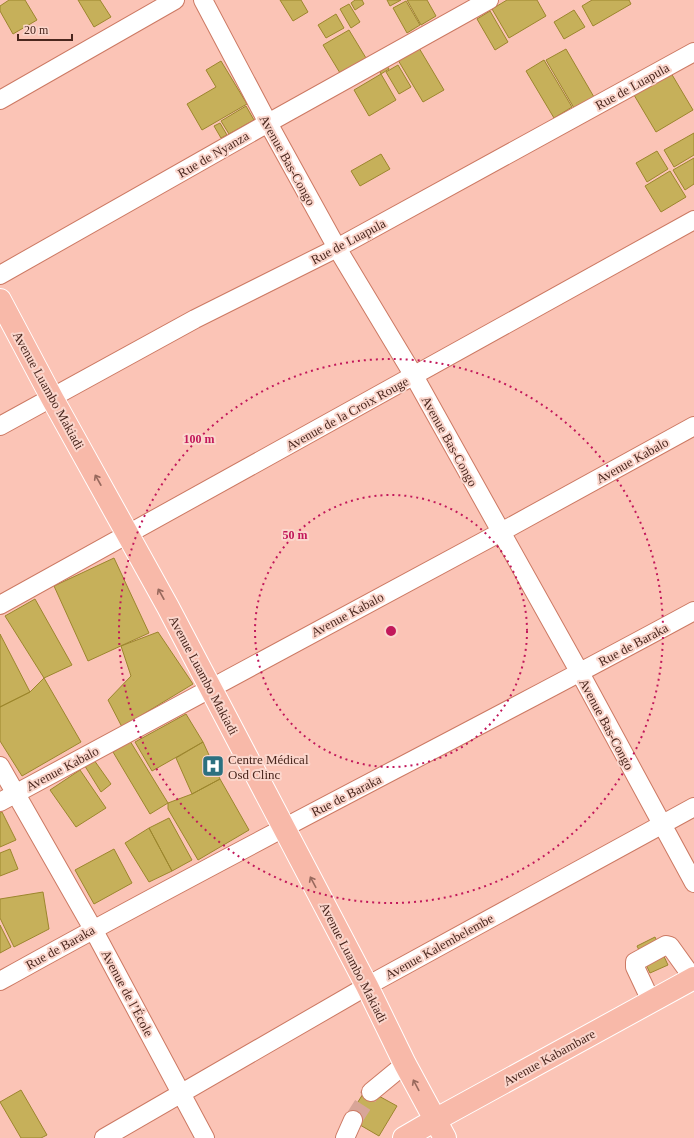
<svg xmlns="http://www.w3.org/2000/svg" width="694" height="1138" viewBox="0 0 694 1138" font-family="Georgia,serif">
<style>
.building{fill:#c6b05a;stroke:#9c862d}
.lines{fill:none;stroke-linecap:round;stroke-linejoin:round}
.minor-tunnel{stroke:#d8a598;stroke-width:18;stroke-dasharray:18 9;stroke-linecap:butt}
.minor-casing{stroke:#cc7963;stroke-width:20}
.major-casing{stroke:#fff;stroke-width:24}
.minor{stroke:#fff;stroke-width:18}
.major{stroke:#f8b9a9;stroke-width:22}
.oneway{stroke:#98695d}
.ring{fill:none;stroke:#c2185b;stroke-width:2;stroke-dasharray:2 4}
.labels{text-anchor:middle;stroke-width:4;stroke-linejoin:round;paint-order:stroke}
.street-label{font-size:13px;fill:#4a271e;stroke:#fbd6cc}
.poi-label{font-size:13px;fill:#4a271e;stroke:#fbd6cc;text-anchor:start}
.centre{fill:#c2185b;stroke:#fbd6cc;stroke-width:2}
.ring-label{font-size:12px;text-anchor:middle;font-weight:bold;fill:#c2185b;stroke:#fbd6cc;stroke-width:4;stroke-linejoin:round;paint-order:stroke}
</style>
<rect width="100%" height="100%" fill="#fbc4b6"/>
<path class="building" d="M 9,0 L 25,0 L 37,20 L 13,34 L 0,11 L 0,6 Z
M 78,0 L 100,0 L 111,17 L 94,27 Z
M 280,0 L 301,0 L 308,12 L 293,21 Z
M 355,0 L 362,0 L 364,4 L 355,10 L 351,3 Z
M 387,0 L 401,0 L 390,6 Z
M 407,0 L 427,0 L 436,16 L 421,25 Z
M 507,0 L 537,0 L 546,16 L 509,38 L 492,9 Z
M 592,0 L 629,0 L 631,4 L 593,26 L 582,6 Z
M 406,1 L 420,25 L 407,33 L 393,8 Z
M 349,4 L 360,22 L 351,28 L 340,9 Z
M 574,10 L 585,27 L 564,39 L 554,22 Z
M 490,11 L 508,42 L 495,50 L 477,19 Z
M 336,14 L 344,28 L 326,38 L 318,25 Z
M 349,30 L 366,58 L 340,73 L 323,45 Z
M 419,48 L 444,90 L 423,102 L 398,60 Z
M 566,49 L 594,97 L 574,108 L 546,60 Z
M 544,60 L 572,107 L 554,118 L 526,71 Z
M 221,61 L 247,104 L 202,130 L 187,104 L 216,87 L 206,70 Z
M 385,63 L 389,69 L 381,74 L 378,67 Z
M 398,65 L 411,87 L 399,94 L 386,72 Z
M 671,73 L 693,110 L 656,132 L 634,95 Z
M 381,74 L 396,100 L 369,116 L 354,90 Z
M 246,106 L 254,120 L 229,134 L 221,121 Z
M 220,123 L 227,135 L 221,138 L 214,126 Z
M 694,133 L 694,155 L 674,167 L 664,150 Z
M 657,151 L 668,169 L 647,182 L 636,163 Z
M 381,154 L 390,169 L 360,186 L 351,171 Z
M 694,158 L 694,184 L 685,190 L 673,170 Z
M 670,171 L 686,197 L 661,212 L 645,186 Z
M 114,558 L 149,633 L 88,661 L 54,586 Z
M 35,599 L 72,665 L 44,678 L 5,616 Z
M 158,632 L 193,684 L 122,727 L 108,700 L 131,676 L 121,646 Z
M 0,634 L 30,692 L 0,707 Z
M 44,678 L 81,742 L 22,776 L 0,741 L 0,707 L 30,692 Z
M 186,714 L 203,742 L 152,771 L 135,742 Z
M 130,741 L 168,803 L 150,814 L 113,752 Z
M 203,742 L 220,779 L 192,794 L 176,758 Z
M 94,760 L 111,784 L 101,792 L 83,763 Z
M 80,770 L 106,808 L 76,827 L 50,790 Z
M 220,779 L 249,830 L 198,860 L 168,809 L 168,803 L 192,794 Z
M 2,812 L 16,840 L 0,847 L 0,813 Z
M 169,818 L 192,860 L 172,871 L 149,828 Z
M 149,828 L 172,871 L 149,882 L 125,843 Z
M 10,849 L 18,869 L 0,876 L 0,853 Z
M 114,849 L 132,883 L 94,904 L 75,870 Z
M 43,892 L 49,929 L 14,947 L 0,918 L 0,899 Z
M 0,925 L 11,947 L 0,953 Z
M 655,937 L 668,965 L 650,973 L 637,946 Z
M 366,1089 L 397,1106 L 379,1136 L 348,1118 Z
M 21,1090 L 47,1135 L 41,1138 L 21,1138 L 0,1102 Z"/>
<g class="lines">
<path class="minor-tunnel" d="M 353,1120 L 371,1092"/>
<g class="minor-casing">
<path id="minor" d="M 203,0 L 268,123 L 337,248 L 414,376 L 580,673 L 694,883
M 0,100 L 175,0
M 0,275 L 268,123 L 489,0
M 0,426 L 195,319 L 337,248 L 694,52
M 0,605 L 694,220
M 0,766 L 93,929 L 205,1138
M 0,802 L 501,532 L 694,426
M 0,981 C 229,853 464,736 694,611
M 651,1001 L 635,967 L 635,962 L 666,945 L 670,946 L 693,978
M 371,1092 L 405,1064
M 104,1138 L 367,986 L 694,807
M 345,1138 L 353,1120"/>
</g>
<g class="major-casing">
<path id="major" d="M 0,300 L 52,398 L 168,607 L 367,986 L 405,1064 L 445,1138
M 404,1138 L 435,1120 L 694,978"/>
</g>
<use href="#minor" class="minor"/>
<use href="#major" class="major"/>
</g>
<defs><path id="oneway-shaft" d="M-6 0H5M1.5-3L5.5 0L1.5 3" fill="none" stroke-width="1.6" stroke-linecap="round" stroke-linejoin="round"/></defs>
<g class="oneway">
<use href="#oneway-shaft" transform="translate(98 480) rotate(-119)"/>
<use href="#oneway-shaft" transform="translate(161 594) rotate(-119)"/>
<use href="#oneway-shaft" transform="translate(313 882) rotate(-118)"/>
<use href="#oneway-shaft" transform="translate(416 1085) rotate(-118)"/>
</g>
<g class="ring">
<circle cx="391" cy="631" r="136"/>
<circle cx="391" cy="631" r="272"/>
</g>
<defs>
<g id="hospital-square" transform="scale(1.15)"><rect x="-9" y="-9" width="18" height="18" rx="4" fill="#2c7080" stroke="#fbd6cc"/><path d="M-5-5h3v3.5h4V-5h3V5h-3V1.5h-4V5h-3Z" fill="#fff"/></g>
</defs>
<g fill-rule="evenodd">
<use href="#hospital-square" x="213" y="766"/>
</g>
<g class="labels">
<g class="street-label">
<text transform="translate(632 86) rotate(-29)" y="5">Rue de Luapula</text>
<text transform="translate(213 154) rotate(-30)" y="5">Rue de Nyanza</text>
<text transform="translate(288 160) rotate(61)" y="5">Avenue Bas-Congo</text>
<text transform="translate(348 241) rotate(-28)" y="5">Rue de Luapula</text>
<text transform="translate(49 390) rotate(61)" y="5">Avenue Luambo Makiadi</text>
<text transform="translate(347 413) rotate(-29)" y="5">Avenue de la Croix Rouge</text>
<text transform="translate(450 441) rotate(61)" y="5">Avenue Bas-Congo</text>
<text transform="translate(632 460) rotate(-29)" y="5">Avenue Kabalo</text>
<text transform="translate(347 614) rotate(-28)" y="5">Avenue Kabalo</text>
<text transform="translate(633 644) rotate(-28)" y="5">Rue de Baraka</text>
<text transform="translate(204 675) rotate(62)" y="5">Avenue Luambo Makiadi</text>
<text transform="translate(607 724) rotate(62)" y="5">Avenue Bas-Congo</text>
<text transform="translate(62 768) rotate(-28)" y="5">Avenue Kabalo</text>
<text transform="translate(346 795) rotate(-27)" y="5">Rue de Baraka</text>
<text transform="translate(439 946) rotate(-29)" y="5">Avenue Kalembelembe</text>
<text transform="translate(60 947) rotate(-29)" y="5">Rue de Baraka</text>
<text transform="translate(354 962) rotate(63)" y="5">Avenue Luambo Makiadi</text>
<text transform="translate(128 993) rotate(62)" y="5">Avenue de l’École</text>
<text transform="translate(549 1057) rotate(-29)" y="5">Avenue Kabambare</text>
</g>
<g class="poi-label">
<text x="228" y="764">Centre Médical<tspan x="228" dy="15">Osd Clinc</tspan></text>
</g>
</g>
<circle cx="391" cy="631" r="6" class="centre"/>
<g class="ring-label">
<text x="199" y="443">100 m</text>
<text x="295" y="539">50 m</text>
</g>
<path d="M18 34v6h54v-6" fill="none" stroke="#4a271e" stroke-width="2"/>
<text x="24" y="34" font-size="12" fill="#4a271e" stroke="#fbd6cc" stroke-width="3" paint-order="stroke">20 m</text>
</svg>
